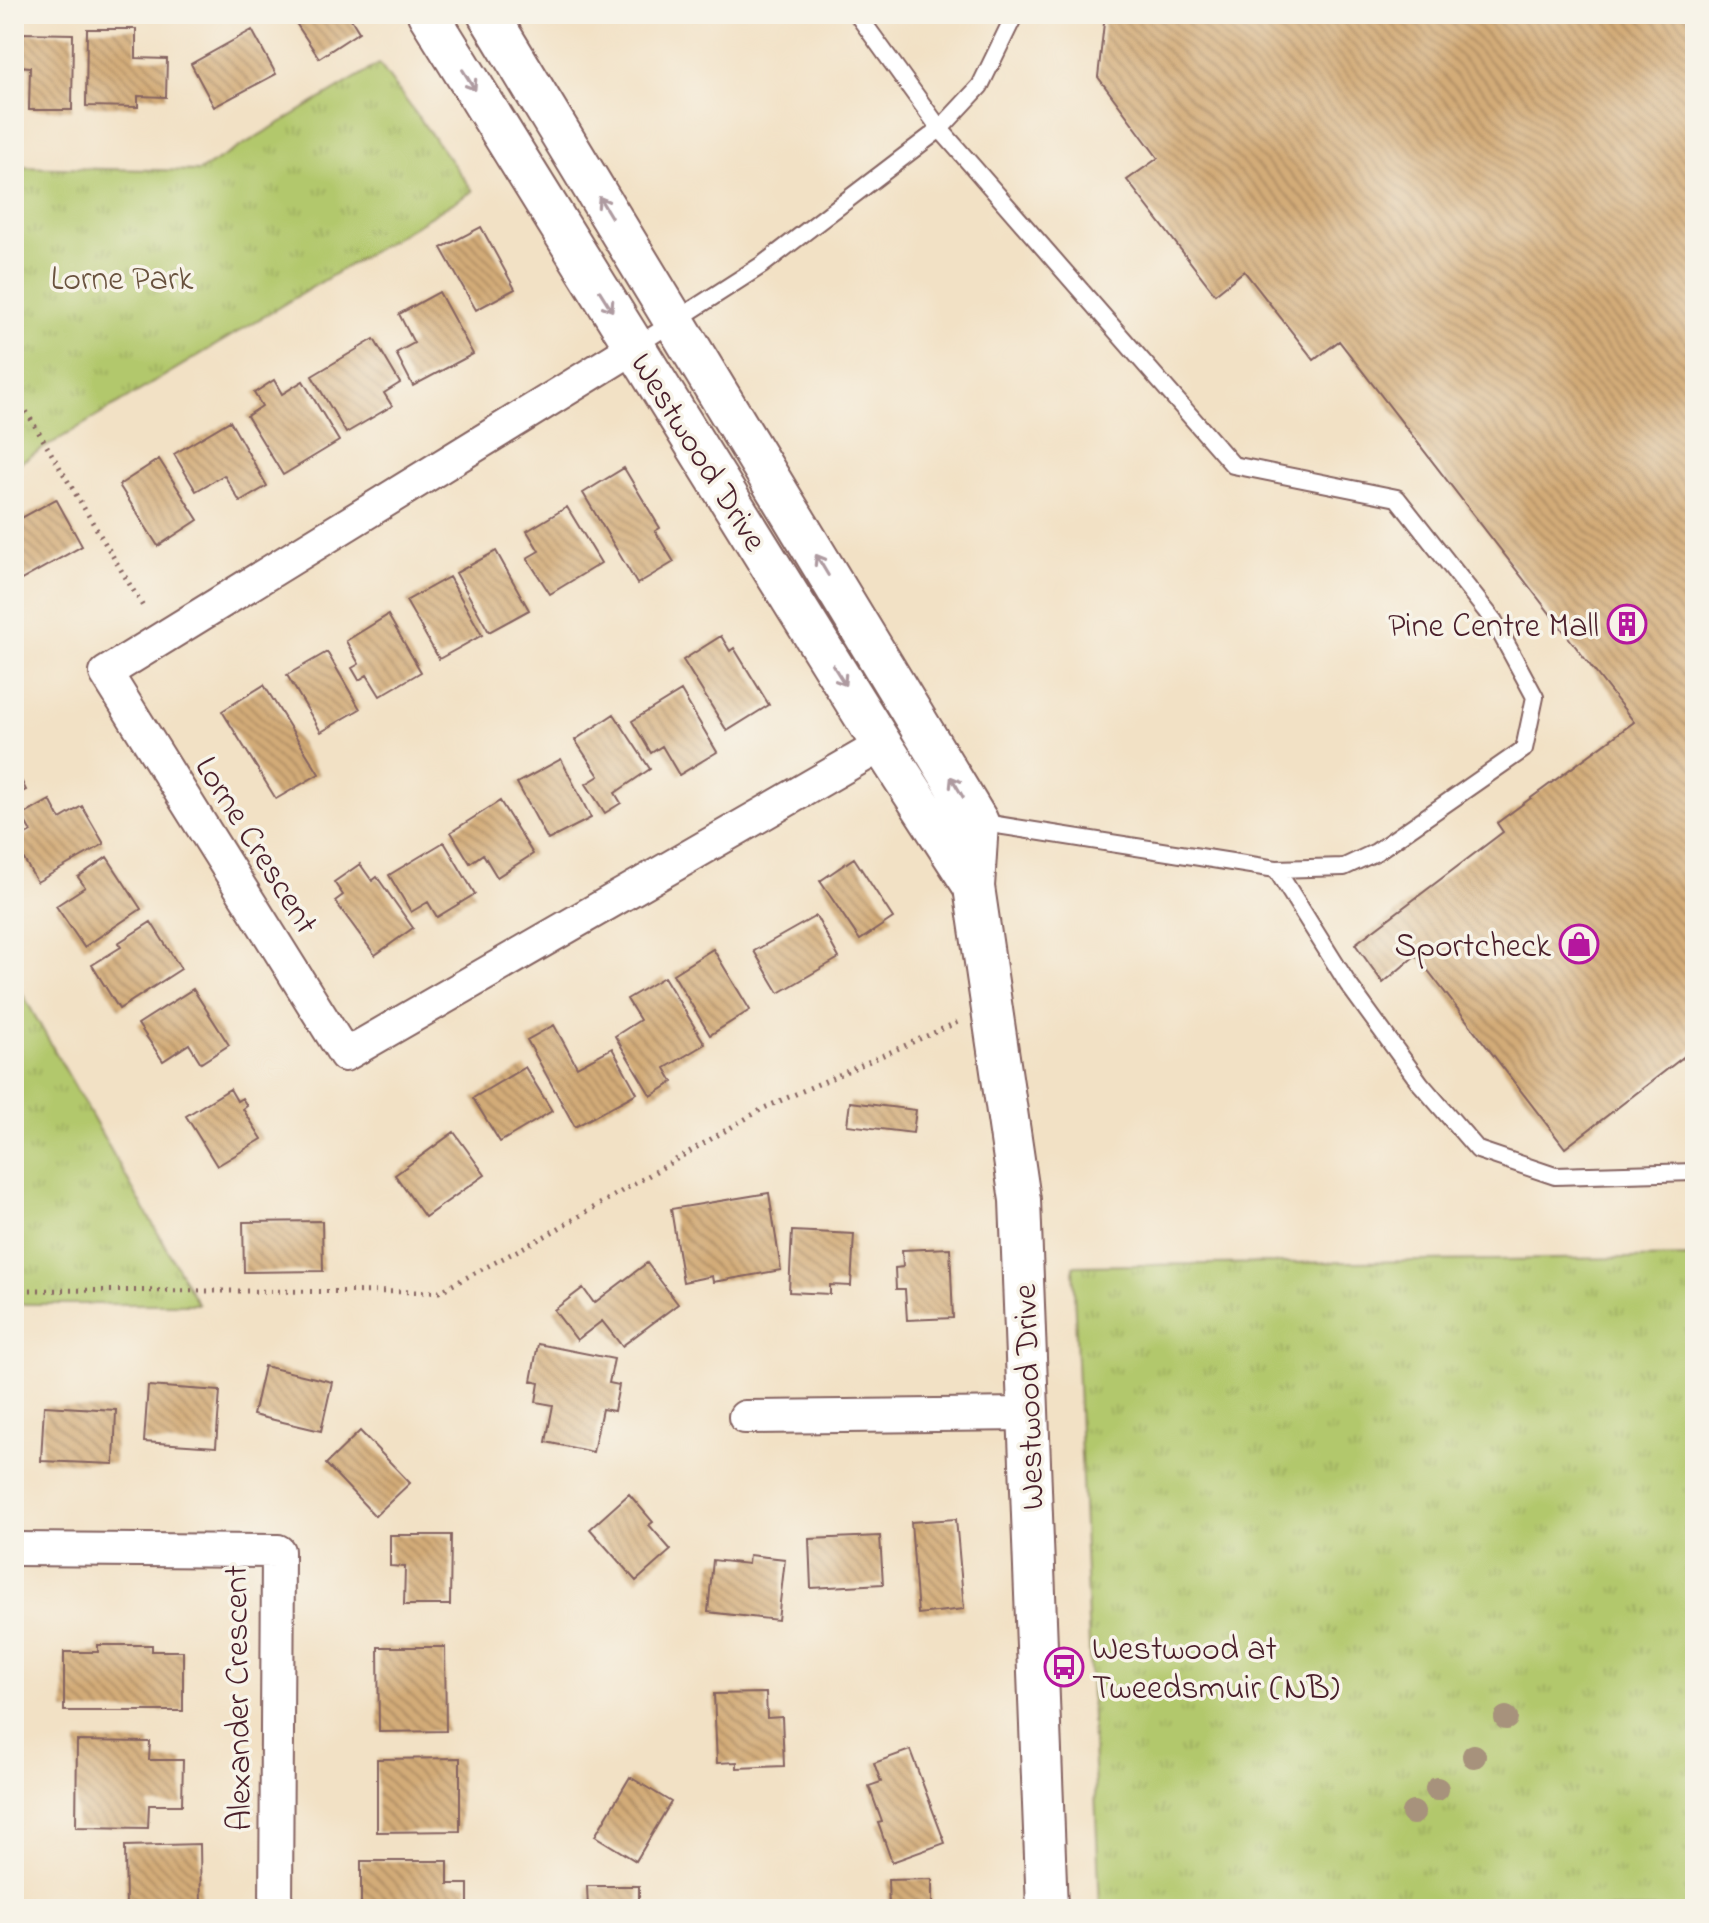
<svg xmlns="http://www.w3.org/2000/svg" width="1709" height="1923" viewBox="0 0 1709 1923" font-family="'Indie Flower',sans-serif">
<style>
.grass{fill:url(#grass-tufts);stroke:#7e744c;stroke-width:2}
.building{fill:url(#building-back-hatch)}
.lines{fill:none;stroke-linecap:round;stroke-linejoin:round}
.service-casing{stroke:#856361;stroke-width:20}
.minor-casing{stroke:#856361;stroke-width:36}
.tertiary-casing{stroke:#856361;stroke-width:44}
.path{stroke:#856361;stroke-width:5;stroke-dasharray:2 6;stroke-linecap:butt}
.service{stroke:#fff;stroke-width:16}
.minor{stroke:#fff;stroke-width:32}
.tertiary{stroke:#fff;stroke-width:40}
.tree{fill:#a7927b}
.oneway{stroke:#ae9aa0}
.labels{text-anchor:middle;stroke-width:7;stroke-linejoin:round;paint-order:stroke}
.park-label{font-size:34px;fill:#69523e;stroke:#f7f3e8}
.street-label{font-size:34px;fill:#4a1f2b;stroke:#f7f3e8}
.poi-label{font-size:34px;fill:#4a1f2b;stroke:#f7f3e8;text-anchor:end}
</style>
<defs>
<pattern id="grass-tufts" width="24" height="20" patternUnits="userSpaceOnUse" patternTransform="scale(2)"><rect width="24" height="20" fill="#b2c86c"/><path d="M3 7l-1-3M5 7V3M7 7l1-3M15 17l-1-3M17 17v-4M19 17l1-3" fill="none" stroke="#9bab5e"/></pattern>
<pattern id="building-back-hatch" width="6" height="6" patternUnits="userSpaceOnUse" patternTransform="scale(2)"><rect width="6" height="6" fill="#d3ac78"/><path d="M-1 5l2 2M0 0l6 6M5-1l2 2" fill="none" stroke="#ad8b63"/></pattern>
</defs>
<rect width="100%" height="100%" fill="#f7f3e8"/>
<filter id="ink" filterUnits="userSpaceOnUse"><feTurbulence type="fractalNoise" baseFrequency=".0125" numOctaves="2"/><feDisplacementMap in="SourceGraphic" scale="16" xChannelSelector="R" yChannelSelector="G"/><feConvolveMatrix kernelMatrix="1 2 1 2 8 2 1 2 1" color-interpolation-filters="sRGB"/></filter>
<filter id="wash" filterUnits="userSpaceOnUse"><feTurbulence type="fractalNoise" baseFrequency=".006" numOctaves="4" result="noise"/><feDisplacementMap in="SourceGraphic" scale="32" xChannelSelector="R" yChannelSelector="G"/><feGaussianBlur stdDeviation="1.8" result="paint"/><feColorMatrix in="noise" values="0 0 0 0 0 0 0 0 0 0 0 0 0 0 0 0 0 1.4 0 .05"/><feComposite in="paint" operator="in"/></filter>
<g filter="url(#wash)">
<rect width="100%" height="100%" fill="#f2e1c5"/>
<path class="grass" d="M 379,64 L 473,191 L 14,466 L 14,167 L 199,171 Z
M 14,979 L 198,1304 L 14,1304 Z
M 1695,1257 L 1695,1909 L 1100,1909 L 1073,1266 Z"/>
<g id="blocks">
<path class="building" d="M 290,14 L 348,14 L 359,32 L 319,58 Z
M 1105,14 L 1695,14 L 1695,1048 L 1565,1148 L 1416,955 L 1383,983 L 1355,944 L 1503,832 L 1497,823 L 1634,722 L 1339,341 L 1314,360 L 1244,271 L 1215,294 L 1127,180 L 1158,158 L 1098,77 Z
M 87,29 L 136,29 L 136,58 L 167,59 L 166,97 L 138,96 L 138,107 L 86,106 Z
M 252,30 L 276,74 L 214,107 L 191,64 Z
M 20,33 L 73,34 L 72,110 L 29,110 L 30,67 L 19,66 Z
M 481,227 L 515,289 L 476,310 L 441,248 Z
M 439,292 L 473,354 L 413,386 L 396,353 L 414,343 L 399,314 Z
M 374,339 L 400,383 L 384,393 L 392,406 L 346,433 L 312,376 Z
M 274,380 L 282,394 L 303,381 L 339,441 L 283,475 L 247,416 L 262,406 L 254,393 Z
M 230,421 L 267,486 L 240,502 L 224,475 L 196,491 L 174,454 Z
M 159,459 L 198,520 L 158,546 L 119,485 Z
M 624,468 L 660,528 L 655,531 L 674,562 L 637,584 L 583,493 Z
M 56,499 L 82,546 L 14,584 L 14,522 Z
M 567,507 L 601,563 L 550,594 L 527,558 L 539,551 L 527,531 Z
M 496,551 L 529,610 L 489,632 L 456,573 Z
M 449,577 L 482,635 L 439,659 L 406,601 Z
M 388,615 L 421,672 L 380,696 L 367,675 L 359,680 L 352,668 L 359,664 L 346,641 Z
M 721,636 L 730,651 L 734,648 L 769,705 L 727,731 L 683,660 Z
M 327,652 L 360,709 L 321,732 L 287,675 Z
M 264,685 L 319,774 L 276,799 L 222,711 Z
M 681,691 L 717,752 L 679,775 L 662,746 L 651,753 L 632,721 Z
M 614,714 L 650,769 L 615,793 L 621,803 L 605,813 L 586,784 L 599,776 L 575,740 Z
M 561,759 L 591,818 L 548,840 L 517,783 Z
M 14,766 L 26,790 L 14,796 Z
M 50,800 L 60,819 L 82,806 L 104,844 L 37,882 L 14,842 L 31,832 L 22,816 Z
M 500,801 L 533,854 L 497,877 L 483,854 L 470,863 L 451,832 Z
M 444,842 L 475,894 L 437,917 L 428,902 L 411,912 L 389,875 Z
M 107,857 L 141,909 L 84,947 L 56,906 L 85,887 L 78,877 Z
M 854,858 L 893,918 L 860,940 L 820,881 Z
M 360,864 L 372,881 L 377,877 L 413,928 L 375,955 L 335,901 L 343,895 L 334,882 Z
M 816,916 L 839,958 L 779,993 L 754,951 Z
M 151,922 L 181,969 L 119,1009 L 92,965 L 121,947 L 118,943 Z
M 713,949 L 750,1010 L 710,1035 L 673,974 Z
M 664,977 L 705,1044 L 665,1068 L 673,1082 L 651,1096 L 615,1036 L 640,1020 L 627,999 Z
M 193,989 L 229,1045 L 201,1063 L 189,1044 L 163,1061 L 138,1024 Z
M 554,1025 L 577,1067 L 612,1048 L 637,1093 L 575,1127 L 527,1040 Z
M 525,1067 L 552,1111 L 500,1142 L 473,1098 Z
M 230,1089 L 237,1101 L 242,1098 L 247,1106 L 243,1109 L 262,1139 L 217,1166 L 186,1116 Z
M 850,1102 L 916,1110 L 913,1133 L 847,1125 Z
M 454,1132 L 485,1175 L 425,1217 L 395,1175 Z
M 769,1193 L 781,1270 L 713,1282 L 712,1276 L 683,1282 L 671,1209 Z
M 322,1221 L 323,1271 L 244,1272 L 243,1222 Z
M 792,1231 L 854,1234 L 851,1286 L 830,1285 L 830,1294 L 789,1292 Z
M 950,1248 L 953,1318 L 907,1320 L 905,1289 L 896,1289 L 895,1268 L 903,1267 L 902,1250 Z
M 647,1263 L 678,1304 L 622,1346 L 602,1321 L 577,1340 L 554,1310 L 583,1288 L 594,1303 Z
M 538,1344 L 614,1359 L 609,1383 L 619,1385 L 614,1411 L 602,1409 L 593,1452 L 546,1442 L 553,1405 L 536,1402 L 539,1383 L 531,1381 Z
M 264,1366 L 332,1382 L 321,1431 L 253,1415 Z
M 148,1386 L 220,1391 L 216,1447 L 144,1442 Z
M 44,1406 L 116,1410 L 114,1464 L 41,1461 Z
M 360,1431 L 410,1483 L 375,1516 L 326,1464 Z
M 629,1494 L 653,1522 L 649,1525 L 671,1550 L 636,1581 L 590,1529 Z
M 956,1519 L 964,1609 L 918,1614 L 911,1522 Z
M 390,1535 L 451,1535 L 450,1605 L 404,1605 L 405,1567 L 390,1566 Z
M 880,1536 L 883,1584 L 811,1588 L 809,1539 Z
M 749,1555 L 785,1559 L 778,1620 L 708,1612 L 713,1560 L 748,1564 Z
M 98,1645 L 152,1645 L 152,1651 L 183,1651 L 183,1711 L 64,1711 L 64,1652 L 98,1652 Z
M 378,1647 L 445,1647 L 446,1731 L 379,1732 Z
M 766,1693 L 767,1718 L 782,1717 L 784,1766 L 737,1768 L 737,1762 L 717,1763 L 714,1694 Z
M 77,1741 L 150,1742 L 149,1760 L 183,1760 L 182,1805 L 149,1805 L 148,1828 L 76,1827 Z
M 910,1750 L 945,1843 L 892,1862 L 878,1823 L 882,1822 L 869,1786 L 881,1782 L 874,1763 Z
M 460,1758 L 460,1831 L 377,1832 L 377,1759 Z
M 630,1777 L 671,1802 L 636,1861 L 595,1836 Z
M 200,1844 L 201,1909 L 126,1909 L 125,1846 Z
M 361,1861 L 448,1861 L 448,1884 L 468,1884 L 468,1909 L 361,1909 Z
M 932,1879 L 932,1909 L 889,1909 L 888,1880 Z
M 587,1886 L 639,1886 L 639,1909 L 588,1909 Z"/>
</g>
</g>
<g filter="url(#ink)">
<use href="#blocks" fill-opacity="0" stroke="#856361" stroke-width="2"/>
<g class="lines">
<g class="service-casing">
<path id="service" d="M 857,14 L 940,129 L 1233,465 L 1397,498 L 1494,621 L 1535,697 L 1524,749 L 1376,852 L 1344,867 L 1276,869 L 1348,984 L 1420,1083 L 1478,1150 L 1555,1176 L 1695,1172
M 636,346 L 762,265 L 940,129 L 980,86 L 1015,14
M 978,822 L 1276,869"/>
</g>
<g class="minor-casing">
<path id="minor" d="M 635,347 L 106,673 L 345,1055 L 882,745
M 745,1417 L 1027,1414
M 14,1549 L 278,1551 L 276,1909"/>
</g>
<g class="tertiary-casing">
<path id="tertiary" d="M 428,14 L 882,745 L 974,887
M 488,14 L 978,822 L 974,887 L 1020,1200 L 1047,1909"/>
</g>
<path class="path" d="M 14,391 L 145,610
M 14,1290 L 439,1292 L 547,1235 L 764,1108 L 958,1022"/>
<use href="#service" class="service"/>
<use href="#minor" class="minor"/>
<use href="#tertiary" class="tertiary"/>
</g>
<g class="tree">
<circle cx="1506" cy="1718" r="12"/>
<circle cx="1474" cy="1756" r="12"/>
<circle cx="1437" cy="1789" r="12"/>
<circle cx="1413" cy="1813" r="12"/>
</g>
<defs><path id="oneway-shaft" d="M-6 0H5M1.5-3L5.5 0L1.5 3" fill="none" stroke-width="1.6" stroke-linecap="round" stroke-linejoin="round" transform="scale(2)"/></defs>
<g class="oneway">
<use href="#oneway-shaft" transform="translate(469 80) rotate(58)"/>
<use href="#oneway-shaft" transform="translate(605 207) rotate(-121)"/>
<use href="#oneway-shaft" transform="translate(606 301) rotate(58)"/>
<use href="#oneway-shaft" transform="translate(822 565) rotate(-121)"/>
<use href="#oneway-shaft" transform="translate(839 675) rotate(58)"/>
<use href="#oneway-shaft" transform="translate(957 787) rotate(-121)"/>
</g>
</g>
<defs>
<g id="building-ring" transform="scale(2)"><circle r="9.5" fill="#f7f3e8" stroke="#b5179e" stroke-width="1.5"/><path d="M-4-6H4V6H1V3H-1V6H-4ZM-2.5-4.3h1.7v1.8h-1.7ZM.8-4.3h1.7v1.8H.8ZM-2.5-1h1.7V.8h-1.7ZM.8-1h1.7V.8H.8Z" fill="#b5179e"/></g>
<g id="shop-ring" transform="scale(2)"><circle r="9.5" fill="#f7f3e8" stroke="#b5179e" stroke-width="1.5"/><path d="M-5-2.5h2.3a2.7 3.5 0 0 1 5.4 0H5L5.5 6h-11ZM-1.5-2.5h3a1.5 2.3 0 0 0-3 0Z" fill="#b5179e"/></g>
<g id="bus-ring" transform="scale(2)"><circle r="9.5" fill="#f7f3e8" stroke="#b5179e" stroke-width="1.5"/><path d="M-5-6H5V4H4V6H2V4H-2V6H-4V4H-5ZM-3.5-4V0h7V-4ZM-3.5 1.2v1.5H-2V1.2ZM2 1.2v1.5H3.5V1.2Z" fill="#b5179e"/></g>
</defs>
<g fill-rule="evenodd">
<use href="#building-ring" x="1627" y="624"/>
<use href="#shop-ring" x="1579" y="944"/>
<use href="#bus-ring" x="1064" y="1667"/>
</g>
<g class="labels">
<g class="park-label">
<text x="122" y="289">Lorne Park</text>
</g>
<g class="street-label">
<text transform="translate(700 451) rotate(58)" y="12">Westwood Drive</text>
<text transform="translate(258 844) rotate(58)" y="12">Lorne Crescent</text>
<text transform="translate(1027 1397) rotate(-92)" y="12">Westwood Drive</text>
<text transform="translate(236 1698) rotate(-91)" y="12">Alexander Crescent</text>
</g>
<g class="poi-label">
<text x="1599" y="636">Pine Centre Mall</text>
<text x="1551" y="956">Sportcheck</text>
<text x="1092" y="1659" text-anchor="start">Westwood at<tspan x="1092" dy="39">Tweedsmuir (NB)</tspan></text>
</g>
</g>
<rect width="1709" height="1923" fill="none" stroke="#f7f3e8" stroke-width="48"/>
</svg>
